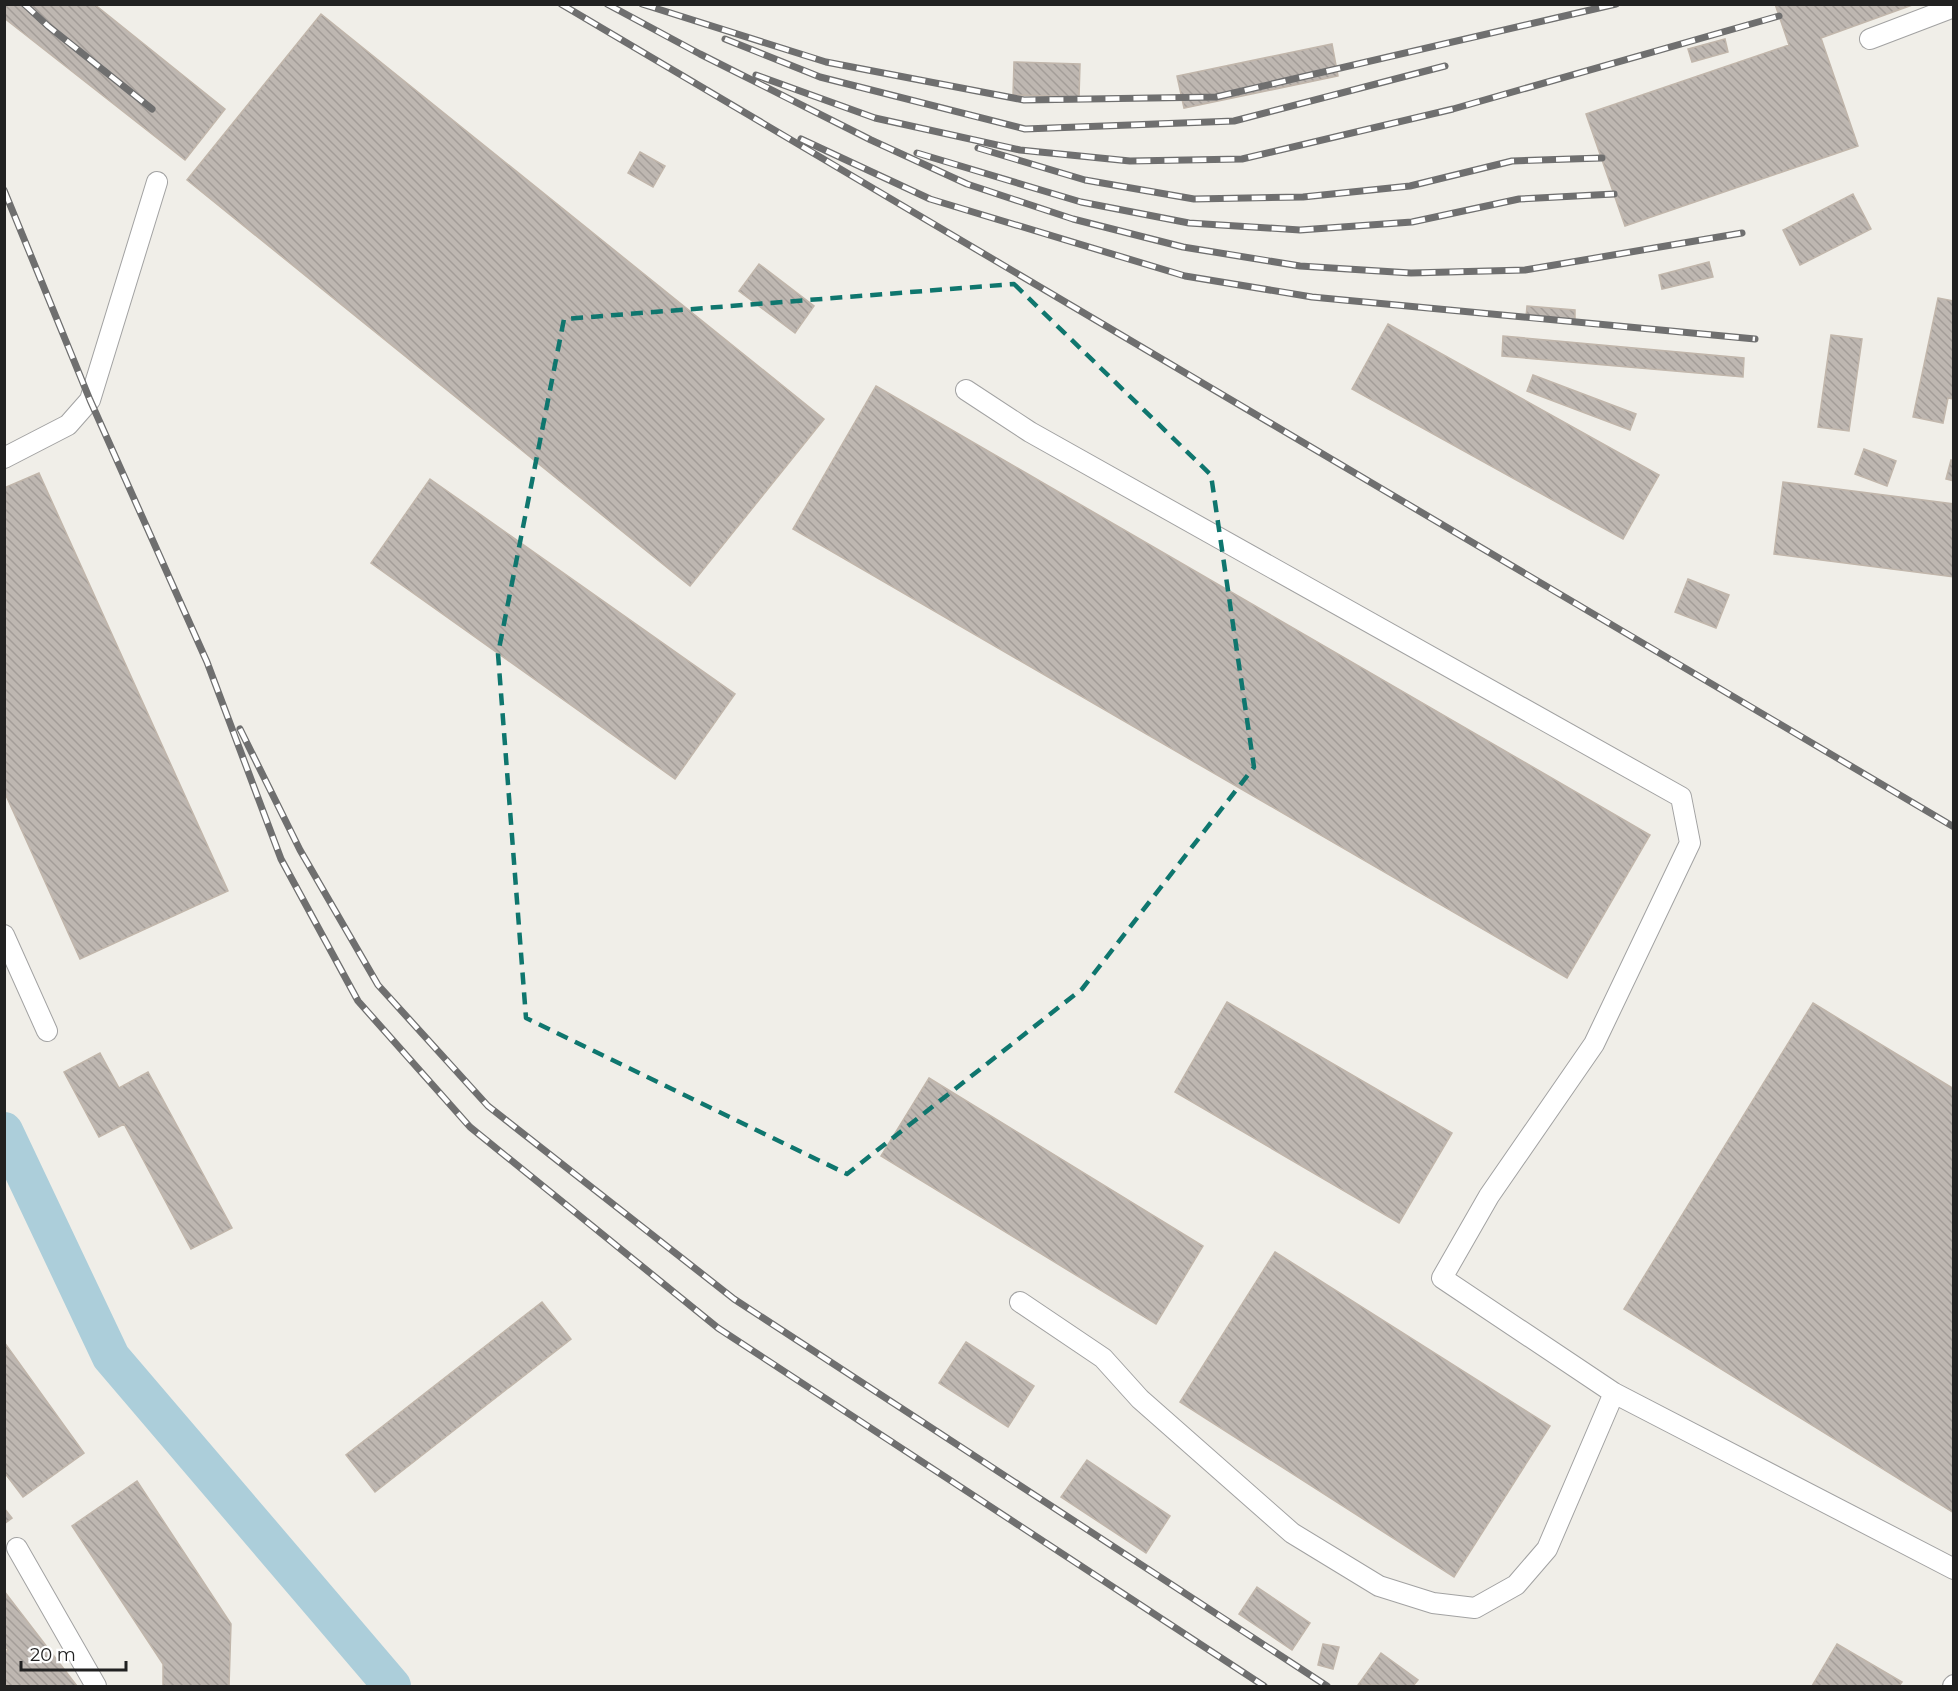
<svg xmlns="http://www.w3.org/2000/svg" width="1958" height="1691" viewBox="0 0 1958 1691" font-family="Montserrat,sans-serif">
<style>
.lines{fill:none;stroke-linecap:round;stroke-linejoin:round}
.canal{stroke:#acceda;stroke-width:38}
.building{fill:url(#building-back-hatch);stroke:#c1b6ab;stroke-width:1.5}
.lane-casing{stroke:#a2a2a2;stroke-width:22}
.lane{stroke:#fff;stroke-width:20}
.rail-casing{stroke:#6f6f6f;stroke-width:7}
.rail{stroke:#fff;stroke-width:4.5;stroke-dasharray:14;stroke-linecap:butt}
.marked{fill:none;stroke:#0f766e;stroke-width:4.5;stroke-dasharray:12 8;stroke-linejoin:round}
</style>
<defs>
<pattern id="building-back-hatch" width="6" height="6" patternUnits="userSpaceOnUse" patternTransform="scale(1.5)"><rect width="6" height="6" fill="#beb7b1"/><path d="M-1 5l2 2M0 0l6 6M5-1l2 2" fill="none" stroke="#a39d98"/></pattern>
</defs>
<rect width="100%" height="100%" fill="#f0eee8"/>
<g class="lines">
<path class="canal" d="M 4,1131 L 111,1357 L 392,1686"/>
</g>
<path class="building" d="M 4,4 L 94,4 L 225,109 L 185,160 L 4,18 Z
M 1775,4 L 1915,4 L 1821,38 L 1858,146 L 1625,226 L 1586,114 L 1789,45 Z
M 321,14 L 824,419 L 690,586 L 187,180 Z
M 1725,39 L 1728,52 L 1692,62 L 1688,49 Z
M 1332,44 L 1338,76 L 1184,108 L 1177,76 Z
M 1014,62 L 1080,64 L 1079,97 L 1013,95 Z
M 640,152 L 665,166 L 653,187 L 628,173 Z
M 1853,194 L 1871,229 L 1800,265 L 1783,230 Z
M 1709,262 L 1713,277 L 1662,289 L 1659,275 Z
M 759,264 L 814,306 L 795,333 L 739,291 Z
M 1938,298 L 1954,301 L 1954,399 L 1948,398 L 1943,423 L 1913,417 Z
M 1527,306 L 1575,310 L 1575,322 L 1526,318 Z
M 1388,324 L 1659,475 L 1623,539 L 1352,389 Z
M 1831,335 L 1862,339 L 1849,431 L 1818,427 Z
M 1503,336 L 1744,358 L 1743,377 L 1502,356 Z
M 1533,375 L 1636,414 L 1630,430 L 1527,391 Z
M 876,386 L 1650,835 L 1567,978 L 793,529 Z
M 1864,449 L 1896,461 L 1887,486 L 1855,474 Z
M 1951,460 L 1954,461 L 1954,481 L 1946,479 Z
M 39,473 L 228,891 L 80,959 L 4,791 L 4,488 Z
M 430,479 L 735,694 L 675,779 L 371,563 Z
M 1783,482 L 1954,504 L 1954,577 L 1774,554 Z
M 1688,579 L 1729,595 L 1716,628 L 1675,612 Z
M 1227,1002 L 1452,1133 L 1399,1223 L 1175,1092 Z
M 1813,1003 L 1954,1089 L 1954,1513 L 1624,1309 Z
M 100,1053 L 119,1088 L 148,1072 L 232,1228 L 191,1249 L 124,1124 L 99,1137 L 64,1072 Z
M 929,1078 L 1203,1246 L 1156,1324 L 881,1156 Z
M 1275,1252 L 1550,1426 L 1454,1577 L 1180,1402 Z
M 542,1302 L 571,1339 L 375,1492 L 346,1455 Z
M 4,1342 L 84,1453 L 23,1497 L 4,1472 Z
M 966,1342 L 1034,1386 L 1008,1427 L 939,1383 Z
M 1087,1460 L 1170,1516 L 1146,1553 L 1061,1497 Z
M 137,1481 L 231,1624 L 229,1686 L 163,1686 L 163,1664 L 72,1526 Z
M 4,1508 L 12,1518 L 4,1524 Z
M 1257,1587 L 1310,1623 L 1292,1650 L 1239,1614 Z
M 4,1591 L 77,1686 L 4,1686 L 4,1653 L 8,1650 L 4,1645 Z
M 1323,1644 L 1339,1647 L 1333,1669 L 1318,1665 Z
M 1837,1644 L 1902,1682 L 1899,1686 L 1812,1686 Z
M 1381,1653 L 1418,1680 L 1413,1686 L 1358,1685 Z"/>
<g class="lines">
<g class="lane-casing">
<path id="lane" d="M 1870,39 L 1954,7
M 966,390 L 1030,432 L 1681,797 L 1690,843 L 1594,1044 L 1489,1196 L 1442,1278 L 1614,1393 L 1954,1569
M 4,458 L 68,425 L 90,400 L 157,182
M 4,935 L 47,1031
M 1020,1302 L 1103,1358 L 1140,1399 L 1292,1533 L 1379,1586 L 1433,1603 L 1475,1608 L 1516,1585 L 1547,1549 L 1614,1393
M 17,1548 L 96,1686
M 1953,1686 L 1954,1685"/>
</g>
<use href="#lane" class="lane"/>
<g class="rail-casing">
<path id="rail" d="M 24,4 L 48,26 L 152,109
M 561,4 L 1954,827
M 607,4 L 700,54 L 871,140 L 967,184 L 1073,219 L 1183,247 L 1300,266 L 1411,273 L 1525,270 L 1742,233
M 642,4 L 826,62 L 1024,100 L 1216,97 L 1616,4
M 725,39 L 820,77 L 1025,129 L 1234,121 L 1445,66
M 756,75 L 875,118 L 1020,150 L 1130,161 L 1242,159 L 1453,109 L 1779,16
M 801,139 L 930,199 L 1185,276 L 1312,297 L 1755,339
M 978,148 L 1085,180 L 1194,199 L 1303,197 L 1410,186 L 1512,161 L 1602,158
M 917,153 L 1081,202 L 1189,223 L 1300,230 L 1412,222 L 1519,199 L 1614,194
M 4,190 L 90,400 L 207,662 L 281,859 L 358,1001 L 470,1127 L 718,1328 L 1264,1686
M 240,729 L 300,850 L 378,985 L 488,1106 L 734,1299 L 1327,1686"/>
</g>
<use href="#rail" class="rail"/>
</g>
<path class="marked" d="M 1014,284 L 1211,475 L 1254,767 L 1082,989 L 847,1174 L 526,1018 L 498,654 L 564,319 Z"/>
<rect width="1958" height="1691" fill="none" stroke="#212121" stroke-width="12"/>
<path d="M21 1661v9h105v-9" fill="none" stroke="#212121" stroke-width="3"/>
<text x="30" y="1661" font-size="18" fill="#212121" stroke="#ffffff" stroke-width="4.5" paint-order="stroke">20 m</text>
</svg>
